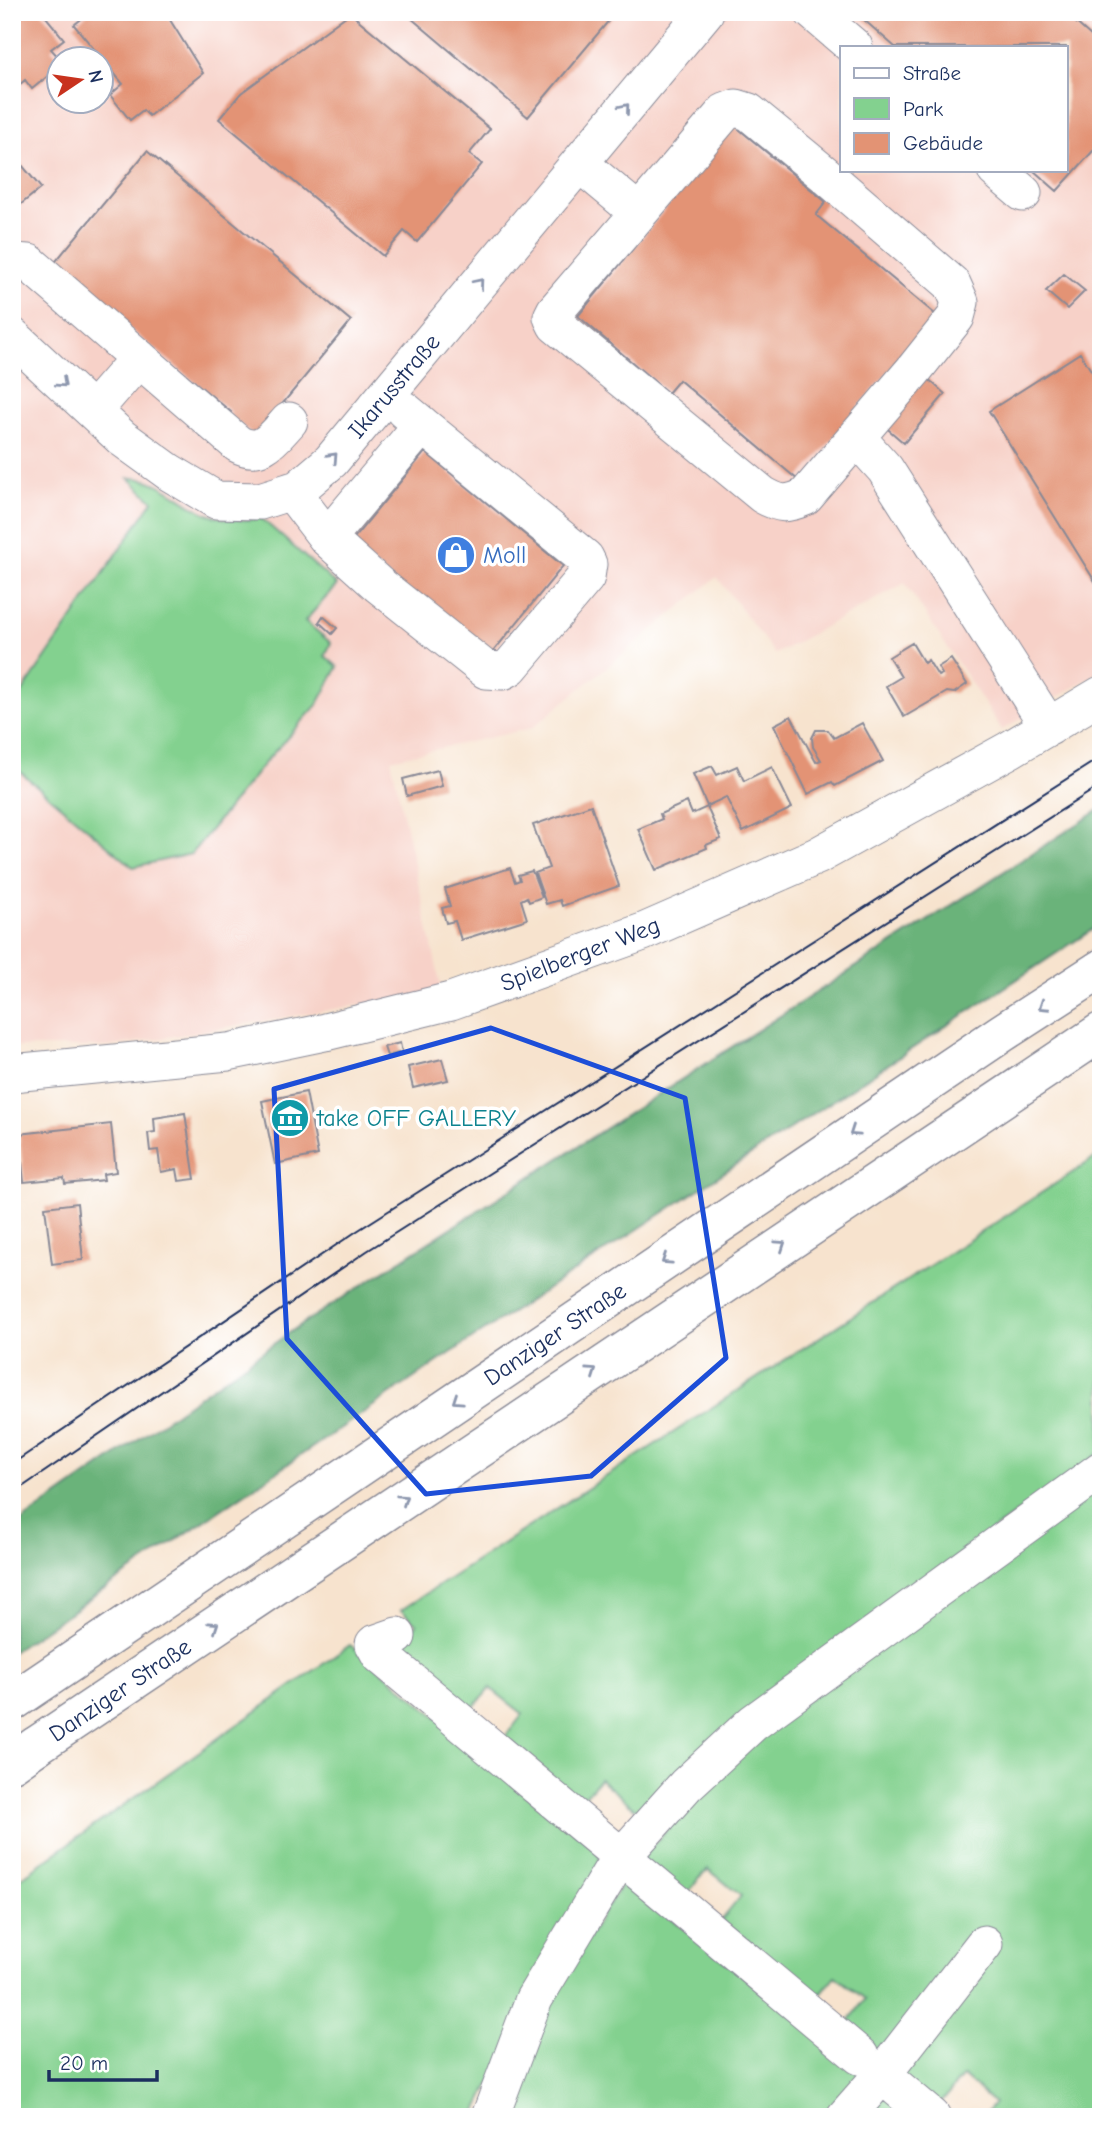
<svg xmlns="http://www.w3.org/2000/svg" width="1113" height="2129" viewBox="0 0 1113 2129" font-family="'Comic Neue',sans-serif">
<style>
.built{fill:#f7d1c8;fill-rule:evenodd}
.green{fill:#83d18f;stroke:#4f8076;stroke-width:2}
.forest{fill:#6ab37a;stroke:#42716c;stroke-width:2}
.building{fill:#e39374}
.lines{fill:none;stroke-linecap:round;stroke-linejoin:round}
.minor-casing{stroke:#898996;stroke-width:39}
.major-casing{stroke:#898996;stroke-width:41}
.highway-casing{stroke:#898996;stroke-width:41}
.minor{stroke:#fff;stroke-width:37}
.major{stroke:#fff;stroke-width:38}
.highway{stroke:#fff;stroke-width:38}
.tram{stroke:#1b2f5e;stroke-width:2}
.oneway{stroke:#8d97ae}
.marked{fill:none;stroke:#1d4ed8;stroke-width:5;stroke-linejoin:round}
.labels{text-anchor:middle;stroke-width:7;stroke-linejoin:round;paint-order:stroke}
.street-label{font-size:24px;fill:#1b2f5e;stroke:#fff}
.shop-label{font-size:24px;fill:#366cbe;stroke:#fff;text-anchor:start}
.culture-label{font-size:24px;fill:#0d838f;stroke:#fff;text-anchor:start}
</style>
<rect width="100%" height="100%" fill="#fff"/>
<filter id="ink" filterUnits="userSpaceOnUse"><feTurbulence type="fractalNoise" baseFrequency=".0143" numOctaves="2"/><feDisplacementMap in="SourceGraphic" scale="14" xChannelSelector="R" yChannelSelector="G"/><feConvolveMatrix kernelMatrix="1 2 1 2 8 2 1 2 1" color-interpolation-filters="sRGB"/></filter>
<filter id="wash" filterUnits="userSpaceOnUse"><feTurbulence type="fractalNoise" baseFrequency=".00686" numOctaves="4" result="noise"/><feDisplacementMap in="SourceGraphic" scale="28" xChannelSelector="R" yChannelSelector="G"/><feGaussianBlur stdDeviation="1.57" result="paint"/><feColorMatrix in="noise" values="0 0 0 0 0 0 0 0 0 0 0 0 0 0 0 0 0 1.4 0 .05"/><feComposite in="paint" operator="in"/></filter>
<g filter="url(#wash)">
<rect width="100%" height="100%" fill="#f7e3ce"/>
<path class="built" d="M 12,12 L 1101,12 L 1101,671 L 1002,730 L 905,583 L 775,654 L 717,577 L 532,728 L 391,759 L 442,991 L 108,1047 L 12,1047 ZM 842,47 L 1066,47 L 1066,170 L 842,170 ZM 60,60 L 102,60 L 102,102 L 60,102 Z"/>
<path class="green" d="M 129,478 C 156,477 175,496 198,509 C 217,520 240,522 261,518 L 337,585 L 305,621 L 331,643 L 325,656 L 338,667 L 318,704 L 267,760 L 191,854 L 133,867 L 12,765 L 12,707 L 153,501 Z
M 1101,1154 L 1101,1452 L 880,1612 L 639,1812 L 600,1779 L 573,1809 L 496,1749 L 523,1714 L 490,1688 L 464,1719 L 389,1655 L 417,1624 L 401,1610 Z
M 1101,1486 L 1101,2117 L 983,2117 L 994,2103 L 963,2076 L 937,2108 L 842,2031 L 865,1999 L 835,1976 L 813,2003 L 717,1926 L 741,1896 L 708,1869 L 683,1898 L 638,1862 L 702,1790 L 765,1731 Z
M 350,1645 L 599,1851 L 600,1861 L 474,2117 L 12,2117 L 12,1884 Z
M 624,1880 L 918,2117 L 506,2117 L 548,2002 Z"/>
<path class="forest" d="M 1101,809 L 1101,924 L 467,1342 L 12,1652 L 12,1528 L 299,1326 Z"/>
<g id="blocks">
<path class="building" d="M 12,12 L 42,12 L 64,39 L 51,49 L 60,59 L 60,66 L 32,89 L 25,80 L 12,91 Z
M 90,12 L 165,12 L 203,73 L 149,116 L 143,110 L 130,120 L 110,95 L 123,84 L 74,25 Z
M 404,12 L 616,12 L 528,117 Z
M 855,12 L 1064,12 L 1101,45 L 1101,142 L 1057,191 L 1033,170 L 1066,170 L 1066,47 L 895,47 Z
M 350,13 L 490,129 L 469,154 L 482,164 L 417,242 L 404,231 L 383,256 L 219,119 L 241,93 Z
M 734,125 L 826,202 L 816,215 L 936,315 L 798,480 L 679,380 L 668,393 L 578,316 Z
M 147,151 L 351,321 L 255,437 L 229,415 L 231,412 L 159,352 L 51,267 Z
M 12,153 L 41,188 L 15,209 L 12,206 Z
M 1064,274 L 1085,291 L 1067,309 L 1046,291 Z
M 1080,353 L 1101,386 L 1101,591 L 989,411 Z
M 925,376 L 945,394 L 904,443 L 883,425 Z
M 425,452 L 563,566 L 488,658 L 349,544 Z
M 323,616 L 337,628 L 332,634 L 319,622 Z
M 912,643 L 924,663 L 928,660 L 938,676 L 942,674 L 938,667 L 951,659 L 967,684 L 954,693 L 947,692 L 904,717 L 886,686 L 901,677 L 889,657 Z
M 791,716 L 816,762 L 821,760 L 813,747 L 812,738 L 816,730 L 828,730 L 834,738 L 862,723 L 883,761 L 835,786 L 832,782 L 808,794 L 774,725 Z
M 712,766 L 717,775 L 737,766 L 744,781 L 772,767 L 792,808 L 743,832 L 726,797 L 707,806 L 693,774 Z
M 438,770 L 442,786 L 407,796 L 403,779 Z
M 687,802 L 692,814 L 707,807 L 721,839 L 706,845 L 707,848 L 656,870 L 638,829 L 662,819 L 660,814 Z
M 591,805 L 619,886 L 562,906 L 560,900 L 546,904 L 535,873 L 549,868 L 533,825 Z
M 510,868 L 515,882 L 520,880 L 518,875 L 532,871 L 542,897 L 529,902 L 527,897 L 521,900 L 527,919 L 461,940 L 455,921 L 446,923 L 442,908 L 450,906 L 445,889 Z
M 400,1043 L 402,1052 L 387,1056 L 384,1047 Z
M 442,1059 L 448,1080 L 413,1088 L 408,1067 Z
M 306,1092 L 318,1155 L 275,1164 L 262,1101 Z
M 185,1113 L 195,1179 L 179,1181 L 177,1169 L 161,1172 L 158,1150 L 150,1151 L 148,1133 L 155,1132 L 154,1118 Z
M 111,1124 L 116,1172 L 103,1174 L 104,1180 L 65,1184 L 64,1178 L 24,1182 L 19,1134 Z
M 77,1203 L 83,1260 L 52,1264 L 45,1207 Z"/>
</g>
</g>
<g filter="url(#ink)">
<use href="#blocks" fill-opacity="0" stroke="#898996" stroke-width="2"/>
<g class="lines">
<g class="minor-casing">
<path id="minor" d="M 813,12 L 854,47
M 579,163 L 639,213 L 555,311 L 552,317 L 556,325 L 763,495 C 781,505 786,505 805,497 L 913,371 L 956,317 L 960,302 L 952,284 L 828,177 L 749,112 L 736,108 L 725,112 L 639,213
M 996,170 L 1023,193
M 12,262 L 29,263 L 238,444 C 262,457 274,437 289,421
M 12,336 L 122,438 L 169,472 L 216,500 L 260,501 L 298,489 L 331,461 L 705,12
M 93,411 L 139,358
M 857,438 L 885,469 L 1049,727
M 291,491 L 327,538 L 422,425 L 404,410
M 327,538 L 379,585 L 486,670 L 503,671 L 510,667 L 586,577 L 588,564 L 585,558 L 422,425
M 12,1073 L 228,1052 L 325,1032 L 451,1001 L 643,932 L 817,856 L 1009,750 L 1101,695
M 397,1636 L 374,1644 L 380,1655 L 860,2056
M 882,2075 L 932,2117
M 490,2117 L 534,1999 L 617,1862 L 686,1785 L 753,1723 L 1101,1470
M 845,2117 L 882,2075 L 984,1944"/>
</g>
<g class="major-casing">
<path id="major" d="M 12,1702 L 1002,1033 L 1101,969
M 36,1746 L 1101,1032"/>
</g>
<g class="highway-casing">
<path id="highway" d="M 12,1763 L 36,1746"/>
</g>
<use href="#minor" class="minor"/>
<use href="#major" class="major"/>
<use href="#highway" class="highway"/>
<path class="tram" d="M 12,1464 L 357,1231 L 1101,757
M 12,1494 L 367,1251 L 1101,785"/>
</g>
<defs><path id="oneway-chevron" d="M-2-3.5L2.5 0L-2 3.5" fill="none" stroke-width="1.6" stroke-linecap="round" stroke-linejoin="round" transform="scale(1.75)"/></defs>
<g class="oneway">
<use href="#oneway-chevron" transform="translate(625 108) rotate(-50)"/>
<use href="#oneway-chevron" transform="translate(479 283) rotate(-50)"/>
<use href="#oneway-chevron" transform="translate(62 383) rotate(42)"/>
<use href="#oneway-chevron" transform="translate(333 457) rotate(-47)"/>
<use href="#oneway-chevron" transform="translate(1043 1006) rotate(147)"/>
<use href="#oneway-chevron" transform="translate(854 1132) rotate(146)"/>
<use href="#oneway-chevron" transform="translate(781 1245) rotate(-34)"/>
<use href="#oneway-chevron" transform="translate(666 1260) rotate(146)"/>
<use href="#oneway-chevron" transform="translate(592 1372) rotate(-34)"/>
<use href="#oneway-chevron" transform="translate(457 1400) rotate(146)"/>
<use href="#oneway-chevron" transform="translate(403 1499) rotate(-34)"/>
<use href="#oneway-chevron" transform="translate(214 1626) rotate(-34)"/>
</g>
</g>
<path class="marked" d="M 491,1028 L 685,1098 L 726,1358 L 591,1476 L 426,1494 L 287,1339 L 274,1089 Z"/>
<defs>
<g id="shop-disc" transform="scale(2.0125)"><circle r="9.5" fill="#3f7fe0" stroke="#fff"/><path d="M-5-2.5h2.3a2.7 3.5 0 0 1 5.4 0H5L5.5 6h-11ZM-1.5-2.5h3a1.5 2.3 0 0 0-3 0Z" fill="#fff"/></g>
<g id="museum-disc" transform="scale(2.0125)"><circle r="9.5" fill="#0f9aa8" stroke="#fff"/><path d="M0-6L6-3V-2H-6V-3ZM-5-1h2V3h-2ZM-1-1h2V3h-2ZM3-1h2V3H3ZM-6 4H6V6H-6Z" fill="#fff"/></g>
</defs>
<g fill-rule="evenodd">
<use href="#shop-disc" x="456" y="555"/>
<use href="#museum-disc" x="290" y="1118"/>
</g>
<g class="labels">
<g class="street-label">
<text transform="translate(394 386) rotate(-50)" y="8">Ikarusstraße</text>
<text transform="translate(580 954) rotate(-21)" y="8">Spielberger Weg</text>
<text transform="translate(555 1334) rotate(-34)" y="8">Danziger Straße</text>
<text transform="translate(120 1690) rotate(-34)" y="8">Danziger Straße</text>
</g>
<g class="shop-label">
<text x="483" y="563">Moll</text>
</g>
<g class="culture-label">
<text x="317" y="1126">take OFF GALLERY</text>
</g>
</g>
<rect width="1113" height="2129" fill="none" stroke="#fff" stroke-width="42"/>
<rect x="840" y="46" width="228" height="126" fill="#ffffff" stroke="#a4acbf" stroke-width="2"/>
<rect x="854" y="68" width="35" height="10" fill="#ffffff" stroke="#a4acbf" stroke-width="2"/>
<text x="903" y="80" font-size="21" fill="#1b2f5e">Straße</text>
<rect x="854" y="98" width="35" height="21" fill="#83d18f" stroke="#a4acbf" stroke-width="2"/>
<text x="903" y="116" font-size="21" fill="#1b2f5e">Park</text>
<rect x="854" y="133" width="35" height="21" fill="#e39374" stroke="#a4acbf" stroke-width="2"/>
<text x="903" y="150" font-size="21" fill="#1b2f5e">Gebäude</text>
<g transform="translate(80 80) rotate(77)"><circle r="33" fill="#ffffff" stroke="#a4acbf" stroke-width="2"/>
<path d="M0-5L12 26L0 18L-12 26Z" fill="#c8321e"/>
<text y="-10" font-size="19" font-weight="bold" text-anchor="middle" fill="#1b2f5e">N</text>
</g>
<path d="M49 2070v10h108v-10" fill="none" stroke="#1b2f5e" stroke-width="3.5"/>
<text x="60" y="2070" font-size="21" fill="#1b2f5e" stroke="#ffffff" stroke-width="5" paint-order="stroke">20 m</text>
</svg>
